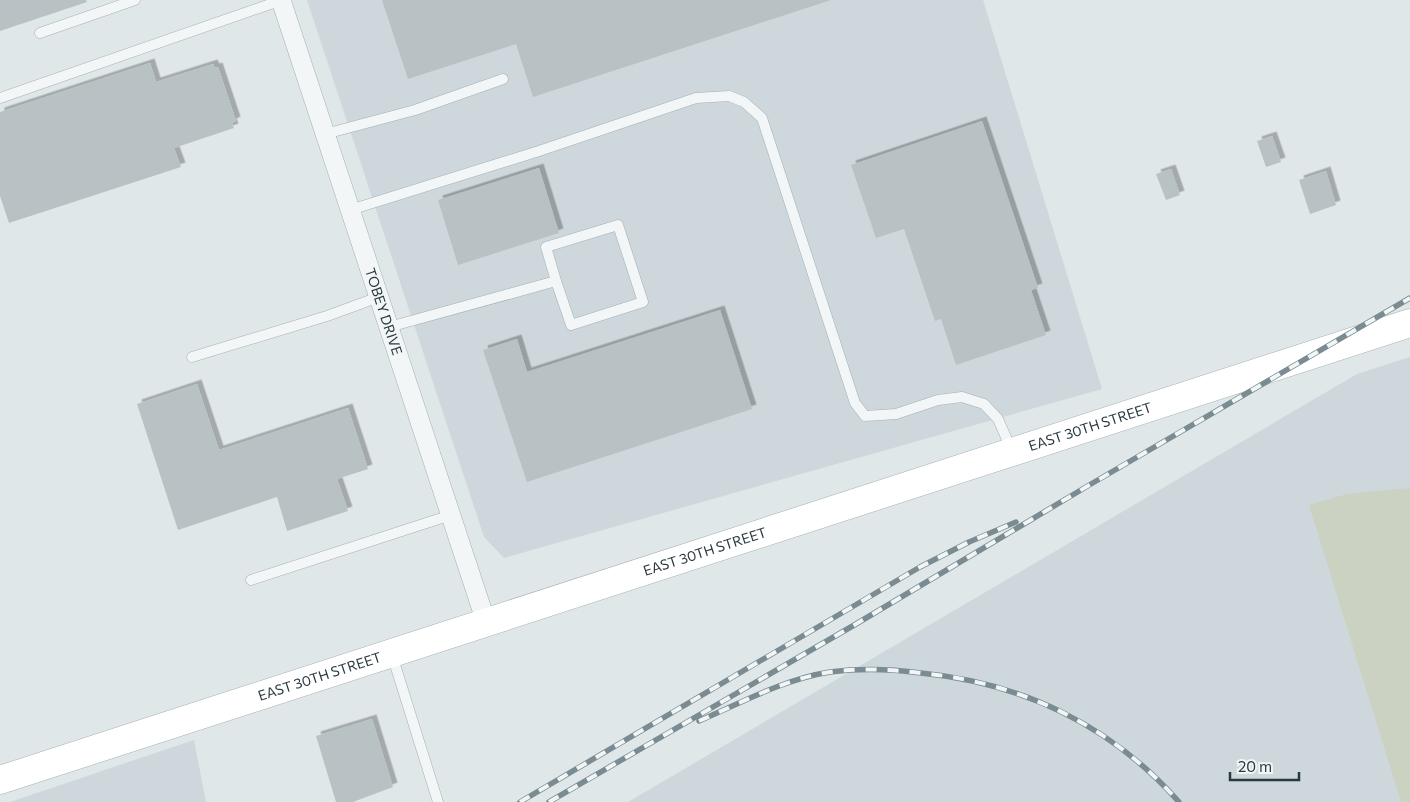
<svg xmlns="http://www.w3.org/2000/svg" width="1410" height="802" viewBox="0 0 1410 802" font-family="Commissioner,sans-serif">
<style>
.built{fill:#ced7db}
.green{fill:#ccd2c2}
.building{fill:#b8c2c5;filter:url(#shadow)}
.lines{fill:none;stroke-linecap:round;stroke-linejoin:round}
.service-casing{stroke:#a5afb3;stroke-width:11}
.minor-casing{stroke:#a5afb3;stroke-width:20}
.secondary-casing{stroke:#a5afb3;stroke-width:29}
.service{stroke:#f3f6f7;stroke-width:10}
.minor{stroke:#f3f6f7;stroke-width:19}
.secondary{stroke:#fff;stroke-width:28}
.rail-casing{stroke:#7a8b92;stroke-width:5.5}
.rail{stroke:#f0f5f6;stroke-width:4;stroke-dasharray:11;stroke-linecap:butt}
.labels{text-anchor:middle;stroke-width:4;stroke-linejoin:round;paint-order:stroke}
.street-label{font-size:14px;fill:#293940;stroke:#f0f5f6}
</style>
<defs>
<filter id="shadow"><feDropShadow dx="4.5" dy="-4.5" stdDeviation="0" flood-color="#0004"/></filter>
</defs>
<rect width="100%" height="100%" fill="#e0e7e9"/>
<path class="built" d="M 307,0 L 983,0 L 1102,389 L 504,558 L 484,537 Z
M 1410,357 L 1410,802 L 628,802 L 1357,374 Z
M 194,740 L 206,802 L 10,802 Z"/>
<path class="green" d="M 1410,488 L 1410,802 L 1401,802 L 1309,505 L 1347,494 Z"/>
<path class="building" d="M 0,0 L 86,0 L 87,2 L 0,31 Z
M 382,0 L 831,0 L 533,97 L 516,44 L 408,79 Z
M 150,63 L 156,82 L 213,64 L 215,68 L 218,67 L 236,121 L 232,123 L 234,128 L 174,148 L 181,167 L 9,223 L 0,196 L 0,112 Z
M 982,121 L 1038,288 L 1031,290 L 1046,335 L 956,365 L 941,319 L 935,321 L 904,229 L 876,238 L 851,165 Z
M 1272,136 L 1281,162 L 1266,167 L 1257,141 Z
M 539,168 L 559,233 L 458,265 L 438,200 Z
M 1171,169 L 1180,195 L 1166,200 L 1156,174 Z
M 1326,171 L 1336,205 L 1310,214 L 1299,180 Z
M 720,310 L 752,409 L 527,482 L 483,350 L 517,339 L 527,372 Z
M 197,384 L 219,450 L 348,408 L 368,469 L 337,479 L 348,511 L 287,531 L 277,497 L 178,530 L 137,404 Z
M 372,719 L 393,787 L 353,802 L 336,802 L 316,736 Z"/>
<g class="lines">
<g class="service-casing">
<path id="service" d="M 40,33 L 135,0
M 0,98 L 282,0
M 325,134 L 415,110 L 503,79
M 350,210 L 539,151 L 696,98 L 729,96 L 744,102 L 762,118 L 855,403 L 865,416 L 896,414 L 938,400 L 962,397 L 984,404 L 998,419 L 1012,451
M 389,327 L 556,281 L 546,247 L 618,225 L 643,302 L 571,325 L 556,281
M 192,357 L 327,316 L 379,297
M 251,580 L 451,515
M 392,655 L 438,802"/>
</g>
<g class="minor-casing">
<g id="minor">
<path id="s1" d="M 281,0 L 486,622"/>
</g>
</g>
<g class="secondary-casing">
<g id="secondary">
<path id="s2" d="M 0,780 L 1410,323"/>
</g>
</g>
<use href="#service" class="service"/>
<use href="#minor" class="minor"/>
<use href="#secondary" class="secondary"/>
<g class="rail-casing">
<path id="rail" d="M 699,721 C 741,703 784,679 830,672 C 861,668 890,669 921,673 C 1022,683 1111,725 1179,802
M 520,802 L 920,567 L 969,542 L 1016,522
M 549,802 L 856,624 L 1091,484 L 1410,298"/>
</g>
<use href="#rail" class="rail"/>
</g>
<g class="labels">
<g class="street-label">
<text dy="5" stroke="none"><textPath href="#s1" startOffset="328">TOBEY DRIVE</textPath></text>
<text dy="5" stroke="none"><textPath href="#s2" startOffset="1146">EAST 30TH STREET</textPath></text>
<text dy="5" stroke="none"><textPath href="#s2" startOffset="741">EAST 30TH STREET</textPath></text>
<text dy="5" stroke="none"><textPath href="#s2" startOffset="336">EAST 30TH STREET</textPath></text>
</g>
</g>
<path d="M1230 772v8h69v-8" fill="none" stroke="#293940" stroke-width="2.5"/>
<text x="1238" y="772" font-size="15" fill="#293940" stroke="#f0f5f6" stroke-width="4" paint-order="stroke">20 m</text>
</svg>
